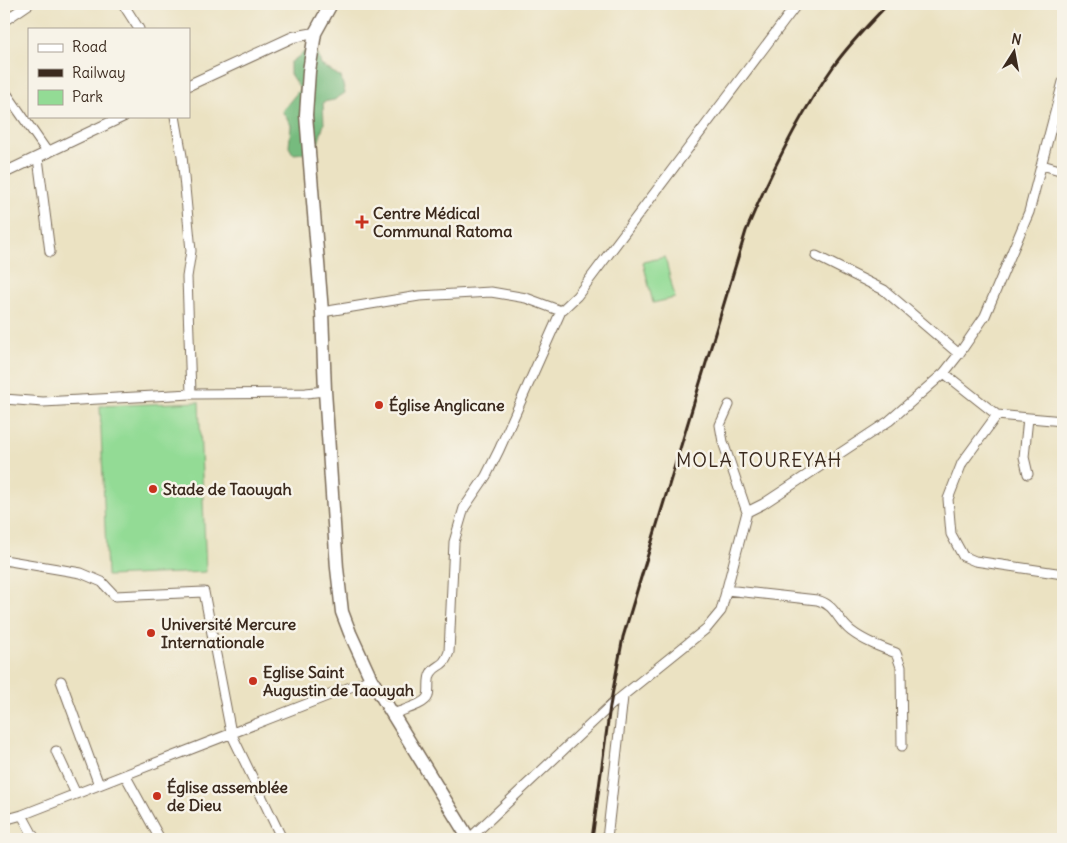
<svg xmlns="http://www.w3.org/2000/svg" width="1067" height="843" viewBox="0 0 1067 843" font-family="Delius,sans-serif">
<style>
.green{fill:#93db95;stroke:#67825a}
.forest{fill:#76bb7e;stroke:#58724e}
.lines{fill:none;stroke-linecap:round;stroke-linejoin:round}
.minor-casing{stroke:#796a57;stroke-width:11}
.tertiary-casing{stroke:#796a57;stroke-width:12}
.primary-casing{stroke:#796a57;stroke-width:15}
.minor{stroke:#fff;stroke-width:9}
.tertiary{stroke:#fff;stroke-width:10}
.primary{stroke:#fff;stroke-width:12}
.rail{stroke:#3b2a1e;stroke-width:3}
.poi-dot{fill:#c8321e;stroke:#f7f3e8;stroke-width:2}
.labels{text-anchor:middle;stroke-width:5;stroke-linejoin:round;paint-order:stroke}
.poi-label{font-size:16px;font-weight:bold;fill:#3b2a1e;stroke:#f7f3e8;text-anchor:start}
.quarter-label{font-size:19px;letter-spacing:1px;fill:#3b2a1e;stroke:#f7f3e8}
</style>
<rect width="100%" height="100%" fill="#f7f3e8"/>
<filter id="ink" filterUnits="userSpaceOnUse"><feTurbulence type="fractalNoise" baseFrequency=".02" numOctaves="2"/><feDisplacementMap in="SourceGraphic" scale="10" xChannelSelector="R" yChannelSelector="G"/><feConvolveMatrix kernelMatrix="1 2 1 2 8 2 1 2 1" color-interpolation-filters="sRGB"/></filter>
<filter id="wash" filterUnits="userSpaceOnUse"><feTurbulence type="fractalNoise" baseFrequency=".0096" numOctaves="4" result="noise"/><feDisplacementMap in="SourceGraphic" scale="20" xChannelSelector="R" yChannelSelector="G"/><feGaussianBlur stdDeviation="1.12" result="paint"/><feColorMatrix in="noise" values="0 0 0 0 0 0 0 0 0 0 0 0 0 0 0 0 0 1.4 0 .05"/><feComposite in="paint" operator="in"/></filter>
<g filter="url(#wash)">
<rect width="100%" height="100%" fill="#ebe2c2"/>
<path class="green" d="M 665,257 L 675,298 L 653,303 L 643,262 Z
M 199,402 L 206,572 L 107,576 L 100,406 Z"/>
<path class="forest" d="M 306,51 L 318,54 L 321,65 L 341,77 L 345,93 L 334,100 L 323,102 L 324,124 L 316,150 L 306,153 L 293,154 L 289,147 L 291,125 L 282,111 L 300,89 L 290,74 L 290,63 Z"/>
</g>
<g filter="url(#ink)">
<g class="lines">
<g class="minor-casing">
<path id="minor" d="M 123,4 L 139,29
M 4,21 L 29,4
M 4,90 L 48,153
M 175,116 L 182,156 L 191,251 L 187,277 L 191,394
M 38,158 L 50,252
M 1042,165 L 1063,171
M 816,256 L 884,290 L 959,354
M 322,312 L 419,296 L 491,292 L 526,298 L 561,311
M 944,373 L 997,415 L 1063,421
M 4,399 L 43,402 L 191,394 L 306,393 L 325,391
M 729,405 L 720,425 L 723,442 L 747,512
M 997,415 L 962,463 L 948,499 L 951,534 L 963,556 L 975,561 L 1063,574
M 1028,474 L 1024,457 L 1028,418
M 4,560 L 81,573 L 102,582 L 115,596 L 204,592 L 231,733 L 282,839
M 726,590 L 817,600 C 836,605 836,619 851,631 C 864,641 880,647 896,653 L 901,667 L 902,746
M 61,681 L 99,785
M 393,714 C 402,710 425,705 428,696 C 430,689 427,680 431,673 C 437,663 443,669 449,652 L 454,542 L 464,508 L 486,476 L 499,450 L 561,311 L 577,296 L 797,4
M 56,751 L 76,794
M 125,775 L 160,839
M 22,815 L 35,839
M 4,820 L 22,815 L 371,679
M 469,839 L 610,706 L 707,628 L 721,611 L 747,512 L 763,504 L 889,421 L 944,373 L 959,354 L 985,316 L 1029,212 L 1063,82
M 607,839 L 623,697"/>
</g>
<g class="tertiary-casing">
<path id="tertiary" d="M 189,85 L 293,37 L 315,33
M 4,173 L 124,116"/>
</g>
<g class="primary-casing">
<path id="primary" d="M 331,4 L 315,33 L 309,71 L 306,115 L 322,312 L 325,391 L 337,568 L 342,612 L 350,633 L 371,679 L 469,839"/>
</g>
<use href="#minor" class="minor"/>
<use href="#tertiary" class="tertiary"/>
<use href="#primary" class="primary"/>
<path class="rail" d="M 592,839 L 610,706 L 623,637 L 746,231 C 770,174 797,118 833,67 C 849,44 869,24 888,4"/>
</g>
</g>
<g class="poi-dot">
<path d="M359.5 214.5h5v5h5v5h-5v5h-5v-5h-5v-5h5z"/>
<circle cx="379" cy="405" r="5"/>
<circle cx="153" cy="489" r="5"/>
<circle cx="151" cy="633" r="5"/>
<circle cx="253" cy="681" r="5"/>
<circle cx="157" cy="796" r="5"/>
</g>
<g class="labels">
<g class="poi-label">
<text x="373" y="219">Centre Médical<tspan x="373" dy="18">Communal Ratoma</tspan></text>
<text x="389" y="411">Église Anglicane</text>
<text x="163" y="495">Stade de Taouyah</text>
<text x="161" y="630">Université Mercure<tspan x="161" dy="18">Internationale</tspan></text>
<text x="263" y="678">Eglise Saint<tspan x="263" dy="18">Augustin de Taouyah</tspan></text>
<text x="167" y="793">Église assemblée<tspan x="167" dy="18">de Dieu</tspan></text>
</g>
<g class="quarter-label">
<text x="759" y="467">MOLA TOUREYAH</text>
</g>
</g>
<rect width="1067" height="843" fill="none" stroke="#f7f3e8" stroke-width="20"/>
<rect x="28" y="28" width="162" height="90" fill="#f7f3e8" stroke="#aca397"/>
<rect x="38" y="44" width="25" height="8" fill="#ffffff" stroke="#aca397"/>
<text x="72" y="52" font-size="15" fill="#3b2a1e">Road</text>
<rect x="38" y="69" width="25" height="8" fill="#3b2a1e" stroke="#aca397"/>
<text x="72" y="78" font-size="15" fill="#3b2a1e">Railway</text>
<rect x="38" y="90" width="25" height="15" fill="#93db95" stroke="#aca397"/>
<text x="72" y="102" font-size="15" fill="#3b2a1e">Park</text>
<g transform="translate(1014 52) rotate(11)" stroke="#f7f3e8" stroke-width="4" paint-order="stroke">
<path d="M0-4L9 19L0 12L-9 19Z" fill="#3b2a1e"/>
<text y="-8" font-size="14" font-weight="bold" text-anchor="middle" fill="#3b2a1e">N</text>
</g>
</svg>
